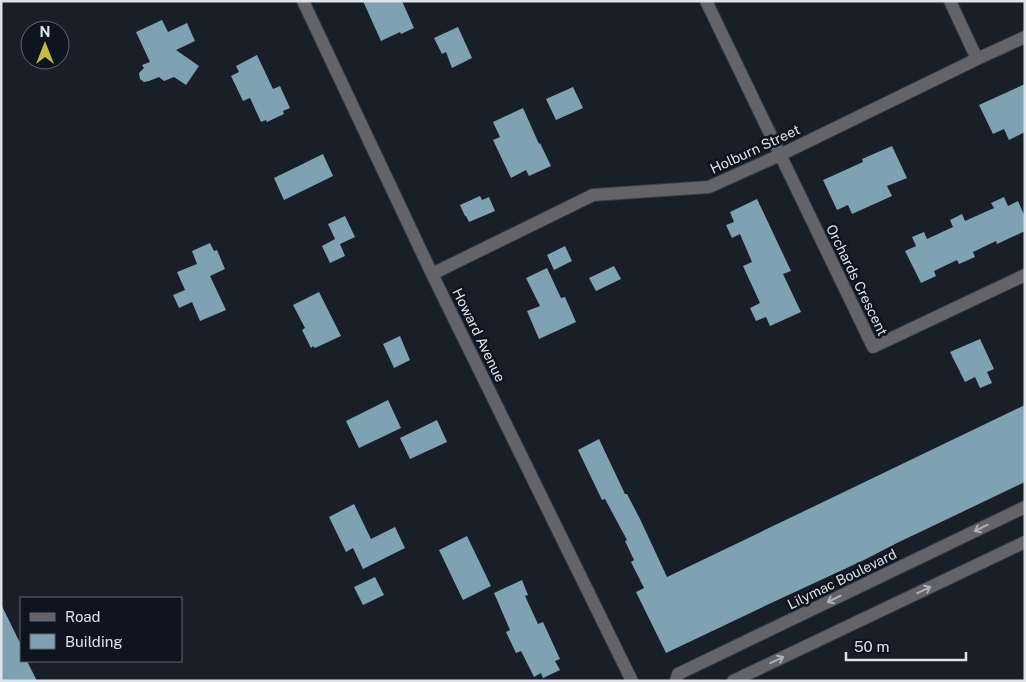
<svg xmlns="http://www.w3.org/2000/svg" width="1026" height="682" viewBox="0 0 1026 682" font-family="'Public Sans',sans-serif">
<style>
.building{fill:#7fa2b3}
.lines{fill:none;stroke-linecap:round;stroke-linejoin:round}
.minor-casing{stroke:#343a44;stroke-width:14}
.minor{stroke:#646369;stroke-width:12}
.oneway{stroke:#adb0b6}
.labels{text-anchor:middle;stroke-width:5;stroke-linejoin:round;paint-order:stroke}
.street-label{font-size:14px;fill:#dee3ea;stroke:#0f1520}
</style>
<rect width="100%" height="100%" fill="#181f29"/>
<path class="building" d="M 363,1 L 402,1 L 414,28 L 401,34 L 400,32 L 381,41 Z
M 162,20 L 168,32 L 187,23 L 195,41 L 176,50 L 199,66 L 186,85 L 174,77 L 164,81 L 159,77 L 149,81 L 144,82 L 140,79 L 139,73 L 144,68 L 142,65 L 150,62 L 136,32 Z
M 458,27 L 472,58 L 452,68 L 446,52 L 442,54 L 434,38 Z
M 257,55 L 273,89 L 280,86 L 290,108 L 283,111 L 284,114 L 267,122 L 266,120 L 261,122 L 250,98 L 243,101 L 231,76 L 239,72 L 236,66 Z
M 1025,84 L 1025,132 L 1009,140 L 1004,129 L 993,134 L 979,105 Z
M 573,87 L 583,108 L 556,120 L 546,99 Z
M 523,108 L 539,144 L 540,143 L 551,166 L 529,176 L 526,170 L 511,178 L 493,140 L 500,137 L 493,122 Z
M 892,146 L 907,178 L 887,186 L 892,196 L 852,214 L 848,205 L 837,210 L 823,180 L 863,162 L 862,159 Z
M 323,154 L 333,176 L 284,200 L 274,178 Z
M 480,196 L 482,200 L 489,197 L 495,211 L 469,222 L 466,216 L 465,216 L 460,205 Z
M 1004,197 L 1008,206 L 1018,201 L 1025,217 L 1025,231 L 997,244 L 996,241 L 973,252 L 975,257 L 959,264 L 957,260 L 934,271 L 936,276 L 921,283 L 905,251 L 916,246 L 912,237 L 924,232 L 927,239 L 953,227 L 950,220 L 962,214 L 965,221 L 994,208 L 991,203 Z
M 757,199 L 791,271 L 783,274 L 801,312 L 770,326 L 766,317 L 756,321 L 750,308 L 760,303 L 743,266 L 752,262 L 740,234 L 732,238 L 726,225 L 734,222 L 730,212 Z
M 345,216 L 355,237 L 340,244 L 345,256 L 330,263 L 322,246 L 335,239 L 328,224 Z
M 210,243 L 214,251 L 217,250 L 225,269 L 210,276 L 226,310 L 200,321 L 192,302 L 179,308 L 173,295 L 185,290 L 177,272 L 197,264 L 192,251 Z
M 565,246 L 572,261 L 554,270 L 547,255 Z
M 614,266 L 621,279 L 596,291 L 589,278 Z
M 547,268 L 561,298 L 565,297 L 576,322 L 539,339 L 527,311 L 540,306 L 526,278 Z
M 319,292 L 341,336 L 315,348 L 313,346 L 311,348 L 302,330 L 305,328 L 293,305 Z
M 400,336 L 410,360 L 394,368 L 383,344 Z
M 980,339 L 994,369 L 987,372 L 992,383 L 980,388 L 975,377 L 965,382 L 950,352 Z
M 388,400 L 401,428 L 359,448 L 346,421 Z
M 1025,405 L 1025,482 L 897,543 L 864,560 L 769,604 L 666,653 L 636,592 L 644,588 L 631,562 L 634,560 L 625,541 L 627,540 L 605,499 L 602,500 L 578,450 L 599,439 L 625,494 L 627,494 L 640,519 L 667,577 Z
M 437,420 L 447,442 L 410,459 L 400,438 Z
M 354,504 L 371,539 L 395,527 L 405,548 L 363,569 L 353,548 L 346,552 L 329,517 Z
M 467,536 L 491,586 L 463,600 L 439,550 Z
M 375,577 L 384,595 L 363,605 L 354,587 Z
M 522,580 L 528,595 L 525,596 L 538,624 L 543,622 L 560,659 L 555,661 L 560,670 L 543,678 L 541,673 L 534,677 L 521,651 L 516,653 L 506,632 L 510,630 L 494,593 Z
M 1,604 L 21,645 L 21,661 L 27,661 L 37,681 L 1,681 Z"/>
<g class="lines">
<g class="minor-casing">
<path id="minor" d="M 303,1 L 432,274 L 632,681
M 706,1 L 873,347 L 1025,275
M 950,1 L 977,59
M 432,274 L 593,195 L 709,187 L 780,155 L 977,59 L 1025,37
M 676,681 L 678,674 L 1025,507
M 733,681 L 1025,542"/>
</g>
<use href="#minor" class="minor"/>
</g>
<defs><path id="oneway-shaft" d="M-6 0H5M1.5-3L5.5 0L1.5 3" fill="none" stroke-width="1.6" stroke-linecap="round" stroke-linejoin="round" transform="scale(1.25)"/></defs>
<g class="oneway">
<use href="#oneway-shaft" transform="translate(981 528) rotate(154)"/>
<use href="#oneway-shaft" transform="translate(924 590) rotate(-25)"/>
<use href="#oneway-shaft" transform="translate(834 599) rotate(154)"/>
<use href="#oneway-shaft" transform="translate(777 660) rotate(-25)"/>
</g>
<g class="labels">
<g class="street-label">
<text transform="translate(755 149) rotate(-25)" y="5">Holburn Street</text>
<text transform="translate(857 280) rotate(64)" y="5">Orchards Crescent</text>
<text transform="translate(479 335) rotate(64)" y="5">Howard Avenue</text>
<text transform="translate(842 579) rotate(-26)" y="5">Lilymac Boulevard</text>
</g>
</g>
<rect width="1026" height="682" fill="none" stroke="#dee3ea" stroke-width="5"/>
<rect x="20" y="597" width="162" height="65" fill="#0f1520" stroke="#626771"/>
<rect x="30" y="613" width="25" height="8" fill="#646369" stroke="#626771"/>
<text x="65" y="622" font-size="15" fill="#dee3ea">Road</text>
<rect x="30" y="634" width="25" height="15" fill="#7fa2b3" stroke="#626771"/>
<text x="65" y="647" font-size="15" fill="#dee3ea">Building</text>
<g transform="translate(45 45)"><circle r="24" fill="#0f1520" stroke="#626771"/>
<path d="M0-4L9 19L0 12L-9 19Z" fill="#c2bd3f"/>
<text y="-8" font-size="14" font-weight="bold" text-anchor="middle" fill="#dee3ea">N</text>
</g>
<path d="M846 652v8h120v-8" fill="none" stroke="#dee3ea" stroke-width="2.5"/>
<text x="854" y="652" font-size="15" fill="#dee3ea" stroke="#0f1520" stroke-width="4" paint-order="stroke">50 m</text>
</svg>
